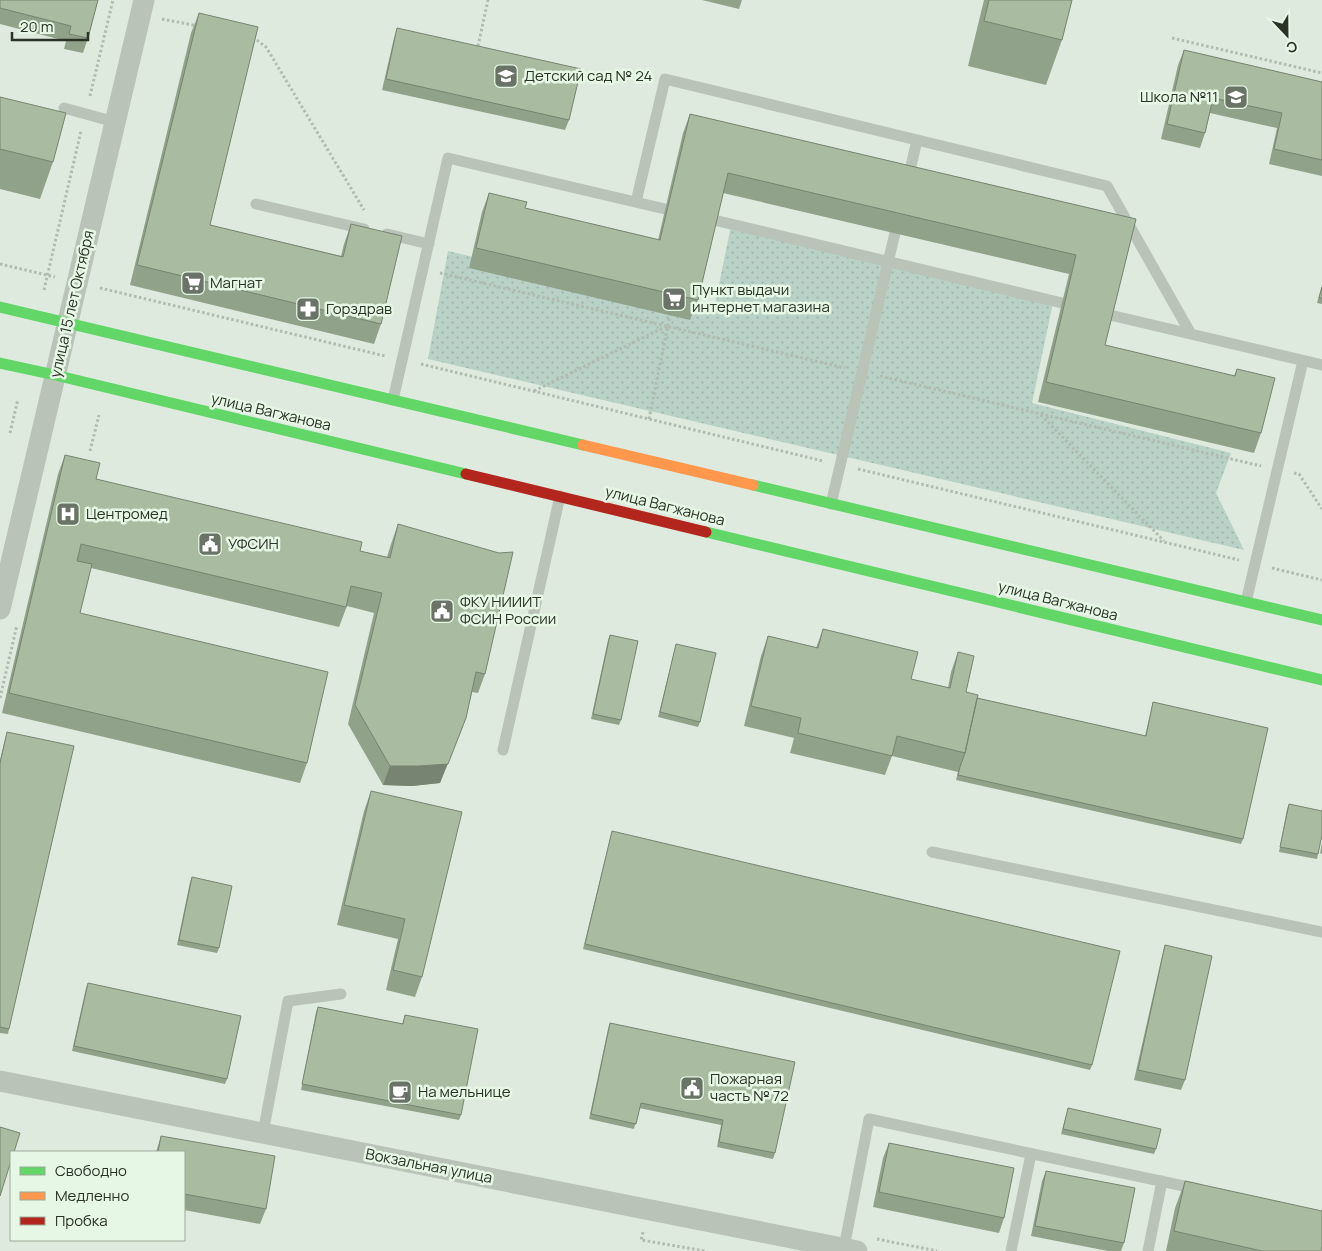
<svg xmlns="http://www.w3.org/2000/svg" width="1322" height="1251" viewBox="0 0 1322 1251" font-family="Manrope,sans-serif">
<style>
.green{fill:url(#green-dots)}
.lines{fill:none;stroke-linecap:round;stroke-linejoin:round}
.path{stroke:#b1bbb0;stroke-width:3;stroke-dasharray:2.5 2.5;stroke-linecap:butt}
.lane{stroke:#b9c3b7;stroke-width:11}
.street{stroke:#b9c3b7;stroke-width:21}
.fast{stroke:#63d668;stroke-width:11}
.slow{stroke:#ff974d;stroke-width:11}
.jam{stroke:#b3261e;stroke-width:11}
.wall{fill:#91a28a}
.shaded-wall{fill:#768471}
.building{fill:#a9bca1;stroke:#768471}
.labels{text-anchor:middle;stroke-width:5;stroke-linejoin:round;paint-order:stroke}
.poi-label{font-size:15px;fill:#2a3326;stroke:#e6f7e5;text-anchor:start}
.street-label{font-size:15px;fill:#2a3326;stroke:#e6f7e5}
</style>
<defs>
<pattern id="green-dots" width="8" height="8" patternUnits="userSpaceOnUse" patternTransform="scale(1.25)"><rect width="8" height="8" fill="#b9d1c7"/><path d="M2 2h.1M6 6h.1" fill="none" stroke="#9fb4ab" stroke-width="1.8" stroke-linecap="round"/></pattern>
</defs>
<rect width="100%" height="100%" fill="#deeade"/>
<path class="green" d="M 732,221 L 1054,298 L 1032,403 L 1231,453 L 1216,493 L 1244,550 L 428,359 L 448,251 L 713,314 Z"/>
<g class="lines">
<path class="path" d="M 162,19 L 198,26
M 253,37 L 266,47 L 364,210
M 1172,38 L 1322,73
M 478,46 L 488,0
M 90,96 L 113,0
M 0,264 L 55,277
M 440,273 L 845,368
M 100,288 L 385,356
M 44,290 L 81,131
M 421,364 L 823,461
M 880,376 L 1261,466
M 534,391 L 667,326
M 1041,415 L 1164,541
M 649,419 L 670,315
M 10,433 L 18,399
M 90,451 L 99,415
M 858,469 L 1239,560
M 1294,473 L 1299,474 L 1322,509
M 1272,568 L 1322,580
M 0,698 L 17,625
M 643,1232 L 641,1240 L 705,1251
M 877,1239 L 937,1251"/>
<path class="lane" d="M 64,108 L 115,122
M 908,179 L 917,140
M 636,202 L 665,79 L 1107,186 L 1191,334
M 256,204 L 364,229
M 714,220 L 1062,303
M 387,234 L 429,244
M 1110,315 L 1322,365
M 393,400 L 448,158 L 665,209
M 831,504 L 895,233
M 1246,602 L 1303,361
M 503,750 L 560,496
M 932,852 L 1322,932
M 263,1133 L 288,1001 L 341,994
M 844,1248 L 869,1119 L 1198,1189
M 1011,1251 L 1031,1154
M 1148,1251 L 1162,1181"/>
<path class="street" d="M 0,609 L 144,0
M 0,1081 L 857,1251"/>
<path class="fast" d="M 0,307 L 583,445
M 0,363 L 55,375 L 466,474
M 753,485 L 1322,620
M 706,532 L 1322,680"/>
<path class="slow" d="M 583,445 L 753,485"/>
<path class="jam" d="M 466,474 L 706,532"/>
</g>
<path class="wall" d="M 0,0 L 98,0 L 88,38 L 83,53 L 64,49 L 66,41 L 0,24 Z
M 702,0 L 742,0 L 739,9 Z
M 984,0 L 1072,0 L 1062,40 L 1046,85 L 968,66 Z
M 199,13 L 210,225 L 341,256 L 344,244 L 351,224 L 381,324 L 374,344 L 130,285 L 191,33 Z
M 397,28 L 569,120 L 565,130 L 382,90 L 394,38 Z
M 1184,50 L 1322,82 L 1322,176 L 1269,164 L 1277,128 L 1210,113 L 1205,133 L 1200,148 L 1161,139 L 1178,65 Z
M 0,97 L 53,162 L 40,199 L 0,189 Z
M 690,114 L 1136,219 L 1105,345 L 1234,376 L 1237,369 L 1261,433 L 1254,453 L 1038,402 L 1069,274 L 723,193 L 698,300 L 690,320 L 469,268 L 482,212 L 489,193 L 525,208 L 658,240 L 683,133 Z
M 1322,285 L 1322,304 L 1317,303 Z
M 65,455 L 96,479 L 360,551 L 387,557 L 391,544 L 398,524 L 485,674 L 478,693 L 472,692 L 466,718 L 440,783 L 412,786 L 383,785 L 348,724 L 374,613 L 347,606 L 339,627 L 91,568 L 80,613 L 307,763 L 300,783 L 2,713 L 58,474 Z
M 823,629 L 911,679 L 948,688 L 951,672 L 958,652 L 966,692 L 977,698 L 1145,736 L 1153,702 L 1243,839 L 1241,844 L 956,780 L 958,772 L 892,756 L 885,775 L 790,753 L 794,738 L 744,726 L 761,656 L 768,636 L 816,648 Z
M 610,635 L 621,720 L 619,725 L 591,719 L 608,640 Z
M 676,644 L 700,722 L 698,727 L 658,717 Z
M 7,732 L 9,1029 L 8,1034 L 0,1033 L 0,760 Z
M 371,791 L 422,977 L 415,997 L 386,990 L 398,939 L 337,925 L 364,811 Z
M 1289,804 L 1318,854 L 1317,859 L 1279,852 L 1287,809 Z
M 612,831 L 1092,1065 L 1090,1070 L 583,949 Z
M 1322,843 L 1322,854 L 1320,853 Z
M 192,877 L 219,948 L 217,953 L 177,945 L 190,882 Z
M 1165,945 L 1185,1080 L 1181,1090 L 1134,1080 L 1162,956 Z
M 88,983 L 227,1079 L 225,1084 L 72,1051 L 86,988 Z
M 318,1007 L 402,1024 L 405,1015 L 461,1115 L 459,1120 L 301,1090 L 316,1012 Z
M 610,1023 L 775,1153 L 773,1159 L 717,1147 L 721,1125 L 639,1108 L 634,1129 L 589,1119 L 608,1029 Z
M 1068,1108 L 1156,1149 L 1154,1154 L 1061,1134 Z
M 161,1136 L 266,1209 L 260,1224 L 184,1210 L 184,1152 L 156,1152 Z
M 889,1143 L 1004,1218 L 999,1233 L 873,1207 L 883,1158 Z
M 1046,1171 L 1124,1243 L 1121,1251 L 1108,1251 L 1031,1236 L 1042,1181 Z
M 1185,1181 L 1321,1251 L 1166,1251 L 1175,1208 Z"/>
<path class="shaded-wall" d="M 466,718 L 440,783 L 412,786 L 383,785 L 390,766 Z"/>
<path class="building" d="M 0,0 L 98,0 L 88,38 L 69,34 L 71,26 L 0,8 Z
M 989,0 L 1072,0 L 1062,40 L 984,21 Z
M 199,13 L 258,27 L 210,225 L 343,257 L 351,224 L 402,236 L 381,324 L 137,265 Z
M 397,28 L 581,69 L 569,120 L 386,79 Z
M 1184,50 L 1322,82 L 1322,160 L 1274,149 L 1282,113 L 1213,98 L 1205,133 L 1167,124 Z
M 0,97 L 66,113 L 53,162 L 0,149 Z
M 690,114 L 1136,219 L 1105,345 L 1235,376 L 1237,369 L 1275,378 L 1261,433 L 1046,382 L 1076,255 L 728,173 L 698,300 L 476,248 L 489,193 L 527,202 L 525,208 L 660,240 Z
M 1322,287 L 1322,298 L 1319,298 Z
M 65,455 L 100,463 L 96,479 L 362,542 L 360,551 L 390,558 L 398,524 L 499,553 L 513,552 L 485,674 L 476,672 L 466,718 L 448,764 L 419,766 L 390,766 L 355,705 L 382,593 L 351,586 L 346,607 L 81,544 L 77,561 L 92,564 L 80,613 L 328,672 L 307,763 L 9,693 Z
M 823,629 L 918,652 L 911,679 L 950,688 L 958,652 L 974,656 L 966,692 L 978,695 L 965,753 L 897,736 L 892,756 L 798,733 L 801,718 L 751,706 L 768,636 L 818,648 Z
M 610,635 L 638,641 L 621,720 L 593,714 Z
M 676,644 L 716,653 L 700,722 L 660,712 Z
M 977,698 L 1146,736 L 1153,702 L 1268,728 L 1243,839 L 958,775 L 960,767 L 965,753 Z
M 7,732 L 74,746 L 9,1029 L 0,1027 L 0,763 Z
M 371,791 L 462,812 L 422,977 L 393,970 L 405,919 L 344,905 Z
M 1289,804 L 1322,811 L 1322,835 L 1318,854 L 1280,847 Z
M 612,831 L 1120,951 L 1092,1065 L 585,944 Z
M 192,877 L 232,886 L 219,948 L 179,940 Z
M 1165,945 L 1212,956 L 1185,1080 L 1138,1070 Z
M 88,983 L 241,1016 L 227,1079 L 74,1046 Z
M 318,1007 L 403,1024 L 405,1015 L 478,1029 L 461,1115 L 302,1084 Z
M 610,1023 L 795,1062 L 775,1153 L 719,1142 L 723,1120 L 641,1103 L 636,1124 L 591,1114 Z
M 1068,1108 L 1161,1129 L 1156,1149 L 1063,1129 Z
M 0,1127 L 20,1133 L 14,1152 L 11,1152 L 11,1161 L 0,1196 Z
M 161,1136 L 275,1156 L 266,1209 L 184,1194 L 184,1152 L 158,1152 Z
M 889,1143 L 1014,1168 L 1004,1218 L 879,1192 Z
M 1046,1171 L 1135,1188 L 1124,1243 L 1035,1226 Z
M 1185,1181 L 1322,1211 L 1322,1246 L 1321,1251 L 1262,1251 L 1174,1231 Z"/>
<defs>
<g id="school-square" transform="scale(1.25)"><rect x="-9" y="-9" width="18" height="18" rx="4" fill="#697366" stroke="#e6f7e5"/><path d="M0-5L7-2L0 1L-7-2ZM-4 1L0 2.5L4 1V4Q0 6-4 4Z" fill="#fff"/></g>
<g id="supermarket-square" transform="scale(1.25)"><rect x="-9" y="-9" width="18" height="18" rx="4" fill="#697366" stroke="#e6f7e5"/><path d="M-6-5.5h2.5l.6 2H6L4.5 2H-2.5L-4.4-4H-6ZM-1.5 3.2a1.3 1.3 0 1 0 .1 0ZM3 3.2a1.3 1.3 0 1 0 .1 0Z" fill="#fff"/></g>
<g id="pharmacy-square" transform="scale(1.25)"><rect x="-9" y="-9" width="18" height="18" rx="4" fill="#697366" stroke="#e6f7e5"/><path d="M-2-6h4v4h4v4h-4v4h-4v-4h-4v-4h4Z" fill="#fff"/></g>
<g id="hospital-square" transform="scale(1.25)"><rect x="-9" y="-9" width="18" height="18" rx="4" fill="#697366" stroke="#e6f7e5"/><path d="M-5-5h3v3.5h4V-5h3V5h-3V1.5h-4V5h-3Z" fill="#fff"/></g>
<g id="civic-square" transform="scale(1.25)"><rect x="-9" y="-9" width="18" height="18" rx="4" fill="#697366" stroke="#e6f7e5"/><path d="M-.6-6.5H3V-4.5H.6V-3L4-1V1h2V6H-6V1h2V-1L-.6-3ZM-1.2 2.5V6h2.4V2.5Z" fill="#fff"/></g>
<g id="cafe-square" transform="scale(1.25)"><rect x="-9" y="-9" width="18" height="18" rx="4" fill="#697366" stroke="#e6f7e5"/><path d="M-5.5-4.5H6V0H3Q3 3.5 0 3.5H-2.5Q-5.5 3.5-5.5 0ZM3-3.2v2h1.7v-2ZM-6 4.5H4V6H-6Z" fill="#fff"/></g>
</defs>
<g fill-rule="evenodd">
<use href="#school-square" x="506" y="76"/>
<use href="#school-square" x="1236" y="97"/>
<use href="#supermarket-square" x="193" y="283"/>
<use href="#supermarket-square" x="674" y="299"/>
<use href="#pharmacy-square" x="308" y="309"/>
<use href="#hospital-square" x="68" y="514"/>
<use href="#civic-square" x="210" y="544"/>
<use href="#civic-square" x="442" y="611"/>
<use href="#civic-square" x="692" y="1088"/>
<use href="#cafe-square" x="400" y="1092"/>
</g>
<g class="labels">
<g class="poi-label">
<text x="524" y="81">Детский сад № 24</text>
<text x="1218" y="102" text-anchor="end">Школа №11</text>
<text x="210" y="288">Магнат</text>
<text x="692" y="295">Пункт выдачи<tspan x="692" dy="17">интернет магазина</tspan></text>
<text x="326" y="314">Горздрав</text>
<text x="86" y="519">Центромед</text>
<text x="228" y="549">УФСИН</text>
<text x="460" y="607">ФКУ НИИИТ<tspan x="460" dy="17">ФСИН России</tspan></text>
<text x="710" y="1084">Пожарная<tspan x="710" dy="17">часть № 72</tspan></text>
<text x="418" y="1097">На мельнице</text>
</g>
<g class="street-label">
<text transform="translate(72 304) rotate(-77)" y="5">улица 15 лет Октября</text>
<text transform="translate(271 412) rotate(13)" y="5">улица Вагжанова</text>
<text transform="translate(665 506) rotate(14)" y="5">улица Вагжанова</text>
<text transform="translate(1058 601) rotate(14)" y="5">улица Вагжанова</text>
<text transform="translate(429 1166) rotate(11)" y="5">Вокзальная улица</text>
</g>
</g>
<rect x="10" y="1151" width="175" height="90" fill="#e6f7e5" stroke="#9ba999"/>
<rect x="20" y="1167" width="25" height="8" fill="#63d668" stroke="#9ba999"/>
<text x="55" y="1176" font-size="15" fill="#2a3326">Свободно</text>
<rect x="20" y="1192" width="25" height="8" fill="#ff974d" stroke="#9ba999"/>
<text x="55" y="1201" font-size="15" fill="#2a3326">Медленно</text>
<rect x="20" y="1217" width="25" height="8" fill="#b3261e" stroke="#9ba999"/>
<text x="55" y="1226" font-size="15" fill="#2a3326">Пробка</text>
<g transform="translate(1287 35) rotate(158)" stroke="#e6f7e5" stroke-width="4" paint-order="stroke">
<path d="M0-4L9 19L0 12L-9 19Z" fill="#2a3326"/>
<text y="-8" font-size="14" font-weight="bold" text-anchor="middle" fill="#2a3326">С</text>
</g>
<path d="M12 32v8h76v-8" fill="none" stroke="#2a3326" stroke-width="2.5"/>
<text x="20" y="32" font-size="15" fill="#2a3326" stroke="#e6f7e5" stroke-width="4" paint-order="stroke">20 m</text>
</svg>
